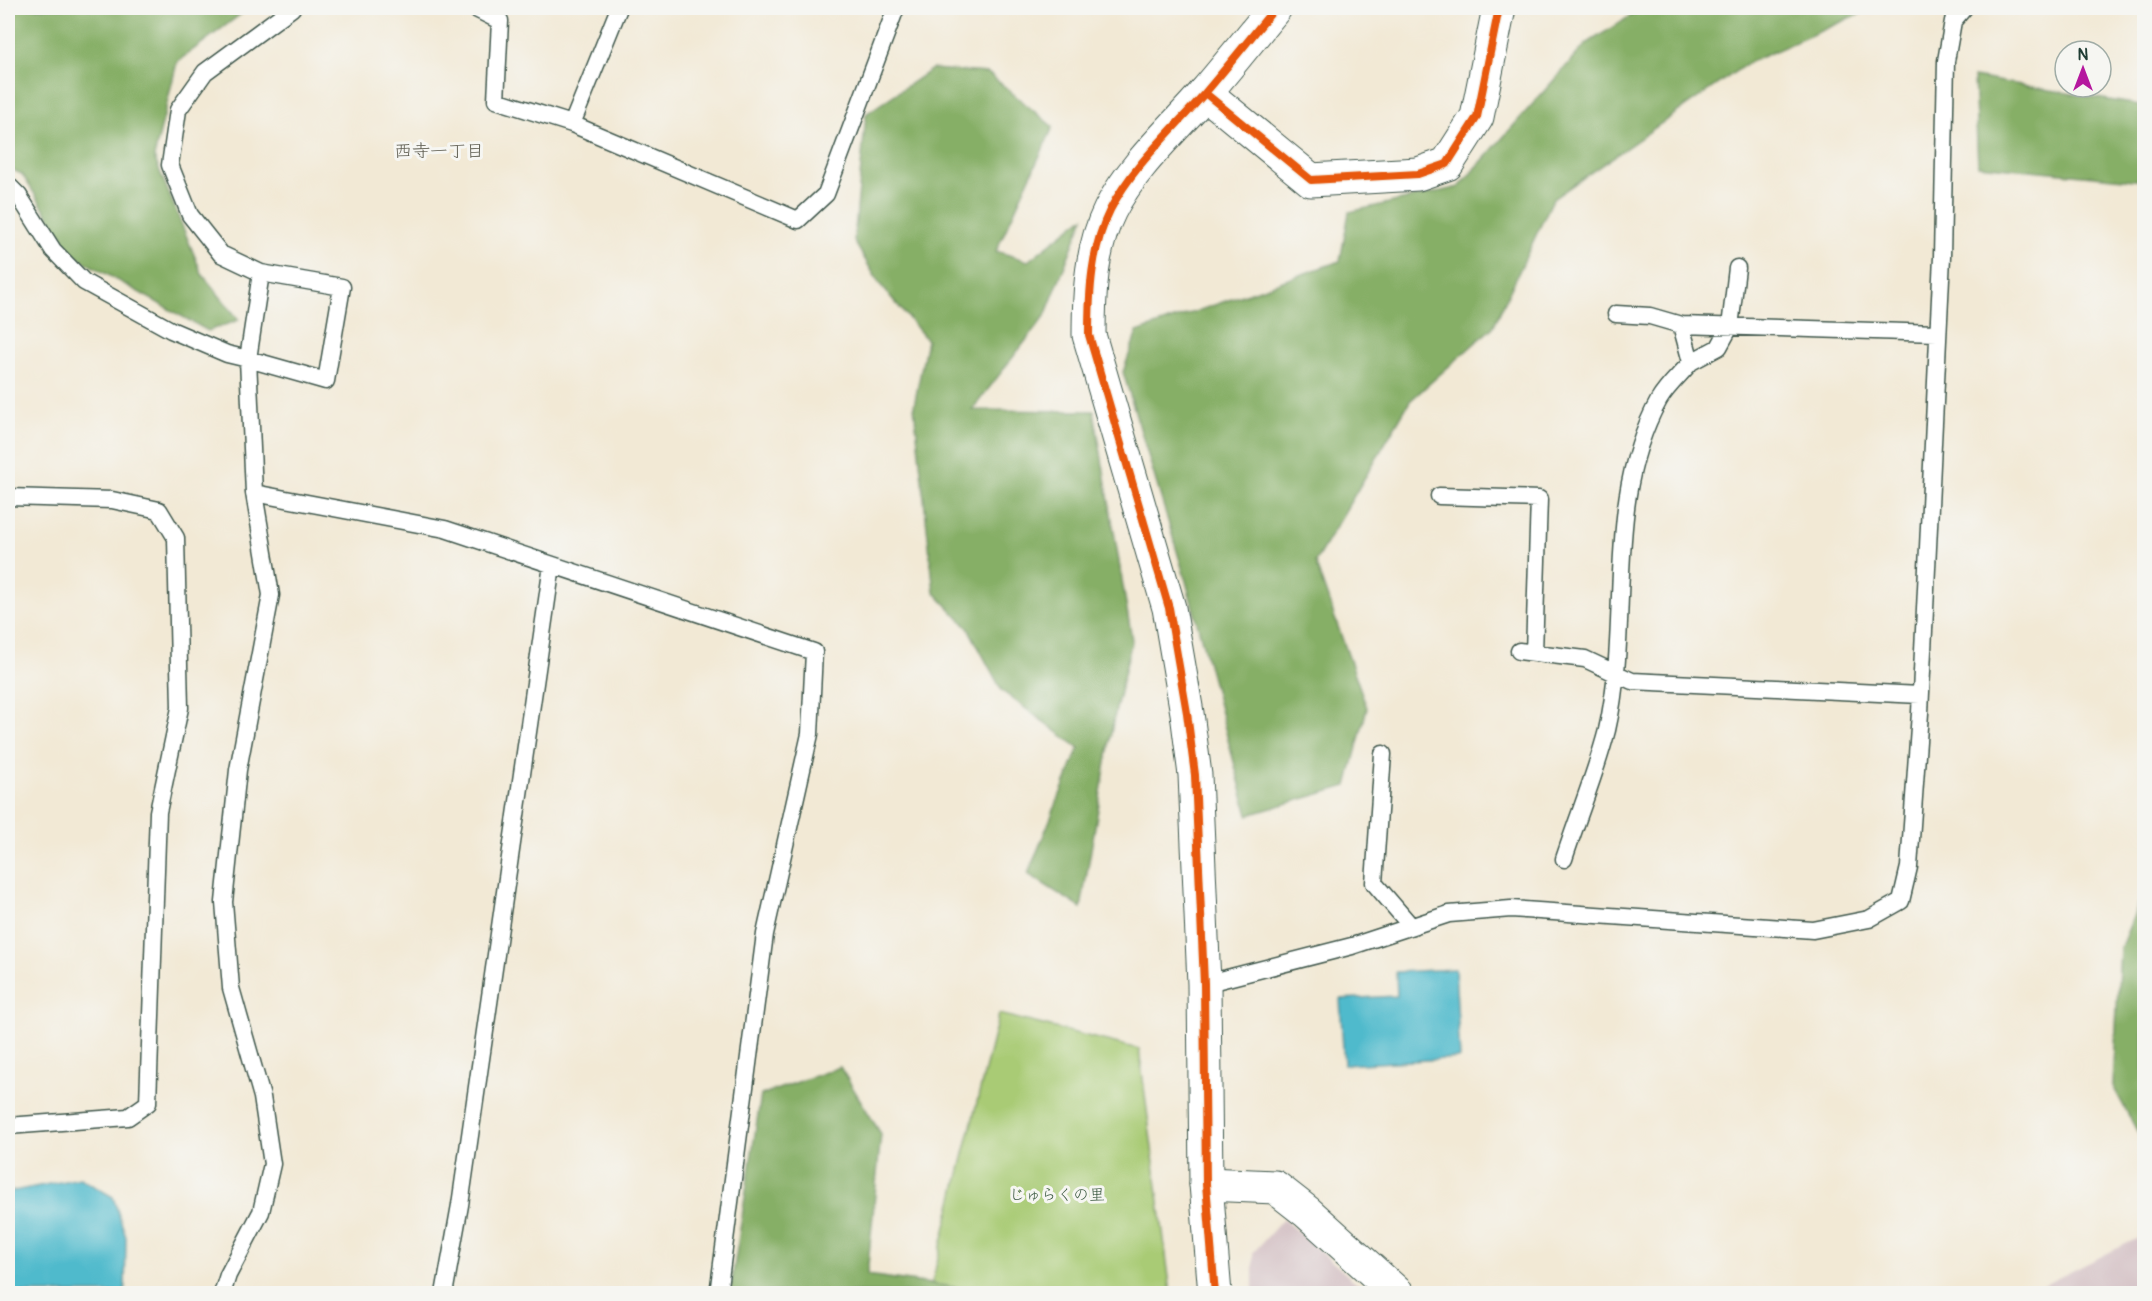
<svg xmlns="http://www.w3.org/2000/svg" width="2152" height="1301" viewBox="0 0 2152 1301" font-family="Pangolin,'Klee One',sans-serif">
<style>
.industrial{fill:#d2bec2}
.green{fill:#a9cb74;stroke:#648454;stroke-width:1.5}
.forest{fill:#86af66;stroke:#52764d;stroke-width:1.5}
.water{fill:#4fbacc;stroke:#377c80;stroke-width:1.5}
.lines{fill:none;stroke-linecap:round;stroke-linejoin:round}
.lane-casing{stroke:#3f574c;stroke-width:19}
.street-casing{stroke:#3f574c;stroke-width:35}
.secondary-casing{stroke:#3f574c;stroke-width:35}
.lane{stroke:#fff;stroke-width:16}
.street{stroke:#fff;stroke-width:33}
.secondary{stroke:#fff;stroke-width:33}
.cycleway-casing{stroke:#f6f6f2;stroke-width:11}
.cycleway{stroke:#e8590c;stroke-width:8}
.labels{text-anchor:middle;stroke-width:6;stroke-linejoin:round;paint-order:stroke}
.park-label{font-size:16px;fill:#3b5941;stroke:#f6f6f2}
.neighbourhood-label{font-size:18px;fill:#5f5e52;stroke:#f6f6f2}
</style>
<rect width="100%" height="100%" fill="#f6f6f2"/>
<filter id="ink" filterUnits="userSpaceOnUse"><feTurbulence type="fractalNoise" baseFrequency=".0167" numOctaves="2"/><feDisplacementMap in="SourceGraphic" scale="12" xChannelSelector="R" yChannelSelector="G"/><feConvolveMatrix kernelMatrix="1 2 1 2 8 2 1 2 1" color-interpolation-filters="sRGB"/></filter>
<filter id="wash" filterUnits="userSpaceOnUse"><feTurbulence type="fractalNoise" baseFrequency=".008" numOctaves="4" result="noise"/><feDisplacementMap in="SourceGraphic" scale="24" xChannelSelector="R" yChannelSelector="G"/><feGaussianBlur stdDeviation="1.35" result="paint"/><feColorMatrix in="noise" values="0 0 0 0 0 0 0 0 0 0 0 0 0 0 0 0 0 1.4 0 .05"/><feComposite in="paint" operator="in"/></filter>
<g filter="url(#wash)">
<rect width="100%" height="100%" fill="#f2e9d5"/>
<path class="industrial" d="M 1283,1219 L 1368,1293 L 1253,1293 L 1253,1253 Z
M 2144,1235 L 2144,1293 L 2028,1293 Z"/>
<path class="green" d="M 999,1014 L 1139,1049 L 1171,1293 L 929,1294 Z"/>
<path class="forest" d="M 8,8 L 249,8 L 177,62 L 154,157 L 202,274 L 239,320 L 208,331 L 74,256 L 22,174 L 8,168 Z
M 1643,8 L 1873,8 L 1748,63 L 1553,199 L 1493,327 L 1410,401 L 1315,562 L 1367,708 L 1347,786 L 1248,815 L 1186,581 L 1123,372 L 1137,332 L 1340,261 L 1349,212 L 1459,187 L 1586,44 Z
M 932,69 L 988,73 L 1053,127 L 996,251 L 1028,261 L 1084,217 L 1045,316 L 972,410 L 1094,411 L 1132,640 L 1113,722 L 1081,908 L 1028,874 L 1079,748 L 1002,691 L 968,628 L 934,592 L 914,406 L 927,340 L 879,283 L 854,241 L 866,114 Z
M 1974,77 L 2144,106 L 2144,181 L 1978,165 Z
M 2144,891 L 2144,1144 L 2113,1086 L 2120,949 Z
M 840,1067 L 881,1134 L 867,1275 L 967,1289 L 966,1293 L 730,1293 L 761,1095 Z"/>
<path class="water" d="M 1455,969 L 1460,1058 L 1344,1065 L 1340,999 L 1397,996 L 1396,972 Z
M 80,1178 L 113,1197 L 126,1237 L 125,1293 L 8,1293 L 8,1192 Z"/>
</g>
<g filter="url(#ink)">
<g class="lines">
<g class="lane-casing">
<path id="lane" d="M 474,8 L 500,21 L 496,100 L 572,124 L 798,220 L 826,194 L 896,8
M 572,124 L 619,8
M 8,185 L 19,196 L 53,250 L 84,282 L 171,330 L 227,354 L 248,359 L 261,273 L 221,254 L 190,215 L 170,165 L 178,110 L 205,72 L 292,8
M 261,273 L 342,287 L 326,381 L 248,359 L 254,493 L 445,529 L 814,652 L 810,734 L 765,934 L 718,1294
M 1616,314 L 1650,316 L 1681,325 L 1937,333
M 1691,362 L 1719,347 L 1730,327 L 1737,268
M 1439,496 L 1539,499 L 1534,653
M 8,497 L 112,500 L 159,510 L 176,538 L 180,708 L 158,812 L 148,1103 L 128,1117 L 8,1126
M 1519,651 L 1585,659 L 1632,681 L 1920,695
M 1383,754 L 1374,883 L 1411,926
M 1564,859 C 1578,816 1596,773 1607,730 C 1632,622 1603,501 1659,400 C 1667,386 1681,374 1691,362 L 1681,325
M 1204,984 L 1352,946 L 1449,914 L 1511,909 L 1813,930 L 1869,919 L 1901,901 L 1909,867 L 1920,713 L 1942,257 L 1946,61 L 1953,21 L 1964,8
M 222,1294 L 228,1275 L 261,1212 L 272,1164 L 262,1097 L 231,988 L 224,902 L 238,770 L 271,595 L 254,493
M 444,1294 L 460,1205 L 552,565"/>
</g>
<g class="street-casing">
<path id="street" d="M 1205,93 L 1311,180 L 1418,174 L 1447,164 L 1477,117 L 1499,8
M 1206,1184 L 1275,1187 L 1307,1212 L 1398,1294"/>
</g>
<g class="secondary-casing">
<path id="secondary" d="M 1215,1294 L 1206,1184 L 1204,984 L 1195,775 L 1187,713 L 1169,608 L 1089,335 C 1089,293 1091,248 1110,210 C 1133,165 1173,130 1205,93 C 1229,65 1252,36 1275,8"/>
</g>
<use href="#lane" class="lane"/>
<use href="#street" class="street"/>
<use href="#secondary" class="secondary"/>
<g class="cycleway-casing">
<path id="cycleway" d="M 1205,93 L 1311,180 L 1418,174 L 1447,164 L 1477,117 L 1499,8
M 1215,1294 L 1206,1184 L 1204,984 L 1195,775 L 1187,713 L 1169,608 L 1089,335 C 1089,293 1091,248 1110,210 C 1133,165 1173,130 1205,93 C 1229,65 1252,36 1275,8"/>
</g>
<use href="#cycleway" class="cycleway"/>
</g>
</g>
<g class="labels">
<g class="park-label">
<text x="1057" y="1200">じゅらくの里</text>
</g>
<g class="neighbourhood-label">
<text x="439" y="157">西寺一丁目</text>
</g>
</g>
<rect width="2152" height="1301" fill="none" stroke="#f6f6f2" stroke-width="30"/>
<g transform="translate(2083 69)"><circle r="28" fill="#f6f6f2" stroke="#a0aca6" stroke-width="1.5"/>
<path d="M0-4.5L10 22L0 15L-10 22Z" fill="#b5179e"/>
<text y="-9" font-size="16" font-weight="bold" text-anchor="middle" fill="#1f3d34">N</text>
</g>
</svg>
